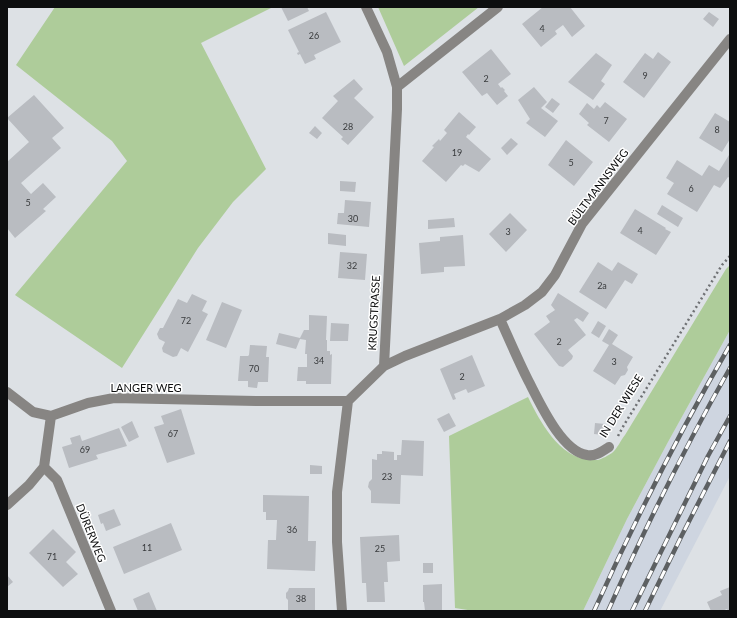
<svg xmlns="http://www.w3.org/2000/svg" width="737" height="618" viewBox="0 0 737 618" font-family="Lato,sans-serif">
<style>
.built{fill:#ced5e0}
.green{fill:#aecc9a}
.building{fill:#b9bcc1}
.lines{fill:none;stroke-linecap:round;stroke-linejoin:round}
.path{stroke:#6f7174;stroke-width:2.5;stroke-dasharray:2 3;stroke-linecap:butt}
.street{stroke:#878583;stroke-width:10}
.rail-casing{stroke:#5d6062;stroke-width:4.5}
.rail{stroke:#fff;stroke-width:3;stroke-dasharray:9;stroke-linecap:butt}
.labels{text-anchor:middle;stroke-width:3;stroke-linejoin:round;paint-order:stroke}
.number-label{font-size:9px;fill:#383a3c}
.street-label{font-size:11px;fill:#0d0e0f;stroke:#fff}
</style>
<rect width="100%" height="100%" fill="#dde1e5"/>
<path class="built" d="M 730,330 L 730,476 L 660,611 L 583,611 L 627,519 L 668,442 Z"/>
<path class="green" d="M 55,7 L 273,7 L 201,43 L 266,169 L 233,202 L 198,248 L 122,368 L 15,295 L 127,161 L 112,141 L 16,65 Z
M 378,7 L 479,7 L 404,66 Z
M 730,265 L 730,330 L 668,442 L 627,519 L 583,611 L 474,611 L 455,608 L 449,436 L 528,397 C 539,420 560,459 589,459 C 592,460 596,460 598,460 C 602,459 609,455 612,453 C 617,449 621,440 625,435 L 726,269 Z"/>
<path class="building" d="M 281,7 L 307,7 L 309,11 L 288,21 Z
M 543,7 L 570,7 L 585,26 L 572,37 L 563,25 L 555,31 L 557,34 L 541,47 L 522,24 Z
M 326,12 L 341,42 L 314,55 L 316,59 L 305,64 L 300,54 L 298,55 L 297,53 L 299,52 L 288,30 Z
M 709,12 L 719,19 L 713,27 L 703,19 Z
M 491,49 L 511,74 L 498,84 L 501,88 L 502,87 L 505,90 L 504,91 L 508,96 L 497,105 L 487,93 L 482,96 L 462,72 Z
M 658,52 L 671,62 L 644,98 L 623,82 L 645,53 L 653,59 Z
M 596,53 L 612,65 L 601,81 L 605,84 L 593,100 L 568,82 Z
M 354,79 L 363,89 L 354,98 L 374,117 L 348,145 L 341,139 L 343,137 L 322,118 L 338,101 L 333,96 Z
M 534,87 L 547,102 L 541,108 L 558,121 L 545,137 L 526,123 L 530,119 L 518,100 Z
M 34,95 L 64,128 L 52,138 L 61,148 L 21,183 L 31,194 L 43,183 L 56,197 L 43,209 L 46,211 L 15,238 L 7,228 L 7,162 L 29,142 L 7,118 Z
M 552,98 L 560,104 L 553,113 L 545,107 Z
M 605,102 L 627,119 L 609,142 L 587,125 L 589,123 L 579,114 L 587,103 L 594,109 L 597,105 L 600,108 Z
M 459,112 L 476,127 L 469,135 L 468,134 L 466,137 L 491,159 L 479,172 L 465,164 L 463,166 L 461,165 L 446,182 L 422,161 L 434,147 L 432,146 L 439,139 L 440,141 L 447,133 L 444,130 Z
M 715,113 L 730,122 L 730,139 L 722,152 L 699,138 Z
M 315,126 L 322,133 L 317,139 L 309,133 Z
M 511,138 L 518,144 L 507,155 L 501,148 Z
M 566,140 L 593,162 L 574,186 L 548,165 Z
M 729,155 L 730,156 L 730,178 L 728,177 L 720,188 L 714,185 L 697,212 L 667,194 L 674,183 L 666,178 L 677,160 L 702,176 L 709,165 L 719,171 Z
M 340,181 L 356,182 L 355,192 L 340,191 Z
M 345,200 L 371,202 L 369,227 L 337,224 L 338,213 L 344,213 Z
M 662,205 L 683,218 L 678,227 L 657,214 Z
M 635,209 L 666,228 L 665,229 L 671,232 L 656,255 L 620,233 Z
M 510,213 L 527,230 L 506,252 L 489,234 Z
M 454,218 L 455,227 L 428,229 L 428,220 Z
M 328,233 L 346,235 L 346,246 L 328,244 Z
M 463,235 L 465,266 L 444,267 L 444,272 L 421,274 L 419,243 L 440,241 L 440,237 Z
M 340,252 L 367,254 L 365,280 L 338,278 Z
M 598,262 L 612,271 L 618,262 L 638,274 L 632,284 L 625,280 L 606,309 L 579,292 Z
M 558,293 L 589,313 L 583,322 L 577,318 L 574,320 L 586,335 L 568,350 L 573,356 L 572,359 L 563,367 L 559,366 L 554,360 L 534,334 L 550,322 L 546,316 L 555,310 L 551,305 Z
M 192,294 L 207,301 L 202,311 L 208,314 L 188,352 L 181,348 L 177,356 L 173,357 L 163,352 L 162,348 L 165,342 L 159,339 L 157,334 L 160,328 L 163,328 L 178,299 L 187,303 Z
M 222,302 L 242,310 L 226,348 L 206,340 Z
M 309,315 L 327,316 L 326,340 L 327,340 L 327,351 L 330,351 L 330,355 L 332,354 L 331,384 L 306,384 L 306,381 L 297,381 L 298,367 L 307,367 L 307,354 L 305,354 L 306,340 L 300,339 L 296,349 L 276,344 L 279,333 L 300,338 L 304,330 L 309,330 Z
M 598,321 L 606,326 L 599,338 L 591,333 Z
M 331,323 L 349,324 L 348,341 L 330,341 Z
M 609,329 L 618,335 L 612,344 L 633,357 L 627,367 L 628,370 L 625,375 L 621,376 L 615,385 L 593,371 L 609,345 L 602,341 Z
M 250,345 L 267,346 L 266,357 L 269,357 L 268,382 L 258,382 L 257,388 L 248,387 L 248,381 L 238,381 L 240,356 L 248,356 L 249,355 Z
M 472,355 L 485,386 L 468,393 L 466,389 L 454,394 L 456,399 L 453,400 L 440,369 Z
M 181,409 L 195,454 L 167,463 L 154,427 L 164,424 L 161,416 Z
M 449,413 L 456,426 L 444,432 L 437,419 Z
M 132,421 L 139,437 L 129,442 L 121,427 Z
M 595,423 L 605,424 L 604,435 L 594,434 Z
M 119,428 L 127,446 L 96,455 L 98,459 L 69,468 L 62,447 L 72,444 L 70,438 L 80,435 L 82,441 Z
M 402,440 L 424,441 L 423,476 L 401,475 L 400,504 L 371,503 L 371,491 L 368,487 L 369,482 L 372,479 L 372,459 L 377,460 L 377,454 L 382,454 L 382,451 L 394,452 L 394,460 L 397,460 L 397,455 L 401,455 Z
M 310,465 L 322,466 L 322,474 L 310,474 Z
M 263,495 L 309,496 L 308,541 L 316,541 L 315,571 L 267,569 L 268,540 L 276,540 L 277,520 L 266,520 L 266,512 L 263,512 Z
M 114,509 L 121,525 L 106,531 L 103,523 L 101,524 L 98,515 Z
M 171,523 L 182,550 L 124,574 L 113,547 Z
M 53,529 L 76,552 L 66,562 L 78,574 L 63,587 L 29,553 Z
M 399,535 L 400,561 L 387,562 L 388,582 L 384,582 L 385,602 L 367,602 L 366,583 L 362,583 L 360,537 Z
M 423,563 L 433,563 L 433,573 L 423,573 Z
M 7,575 L 13,582 L 7,587 Z
M 442,584 L 442,611 L 425,611 L 424,602 L 423,602 L 423,585 Z
M 730,587 L 730,611 L 728,611 L 727,609 L 722,611 L 711,611 L 707,602 L 722,595 L 720,591 Z
M 289,588 L 315,588 L 315,611 L 288,611 L 288,600 L 286,598 L 286,593 L 288,591 Z
M 149,592 L 157,611 L 138,611 L 133,599 Z"/>
<g class="lines">
<path class="path" d="M 618,436 L 624,425 L 722,265 L 730,256"/>
<path class="street" d="M 397,87 L 498,7
M 500,319 C 509,339 518,360 528,380 C 539,401 561,451 587,455 C 595,457 603,451 609,447
M 384,366 L 405,356 L 500,319 L 525,305 L 542,292 L 555,275 L 582,224 L 730,39
M 7,392 L 33,412 L 51,416
M 51,416 L 88,403 L 114,398 L 256,401 L 348,401
M 44,467 L 57,480 L 111,611
M 7,505 L 29,485 L 44,467 L 51,416
M 342,611 L 337,542 L 337,492 L 348,401 L 384,366 L 397,109 L 397,87 L 387,52 L 366,7"/>
<g class="rail-casing">
<path id="rail" d="M 594,611 C 635,520 680,431 730,345
M 608,611 C 645,528 685,447 730,368
M 632,611 L 708,456 L 730,416
M 645,611 L 681,537 L 730,441"/>
</g>
<use href="#rail" class="rail"/>
</g>
<g class="labels">
<g class="number-label">
<text x="542" y="32">4</text>
<text x="314" y="39">26</text>
<text x="645" y="79">9</text>
<text x="486" y="82">2</text>
<text x="606" y="124">7</text>
<text x="348" y="130">28</text>
<text x="717" y="133">8</text>
<text x="457" y="156">19</text>
<text x="571" y="166">5</text>
<text x="691" y="192">6</text>
<text x="28" y="206">5</text>
<text x="353" y="222">30</text>
<text x="640" y="234">4</text>
<text x="508" y="235">3</text>
<text x="352" y="269">32</text>
<text x="602" y="289">2a</text>
<text x="186" y="324">72</text>
<text x="559" y="345">2</text>
<text x="319" y="364">34</text>
<text x="614" y="365">3</text>
<text x="254" y="372">70</text>
<text x="462" y="380">2</text>
<text x="173" y="437">67</text>
<text x="85" y="453">69</text>
<text x="387" y="480">23</text>
<text x="292" y="533">36</text>
<text x="147" y="551">11</text>
<text x="380" y="552">25</text>
<text x="52" y="560">71</text>
<text x="301" y="602">38</text>
</g>
<g class="street-label">
<text transform="translate(598 187) rotate(-53)" y="4">BÜLTMANNSWEG</text>
<text transform="translate(374 313) rotate(-87)" y="4">KRUGSTRASSE</text>
<text x="146" y="392">LANGER WEG</text>
<text transform="translate(621 406) rotate(-58)" y="4">IN DER WIESE</text>
<text transform="translate(91 533) rotate(68)" y="4">DÜRERWEG</text>
</g>
</g>
<rect width="737" height="618" fill="none" stroke="#0d0e0f" stroke-width="16"/>
</svg>
